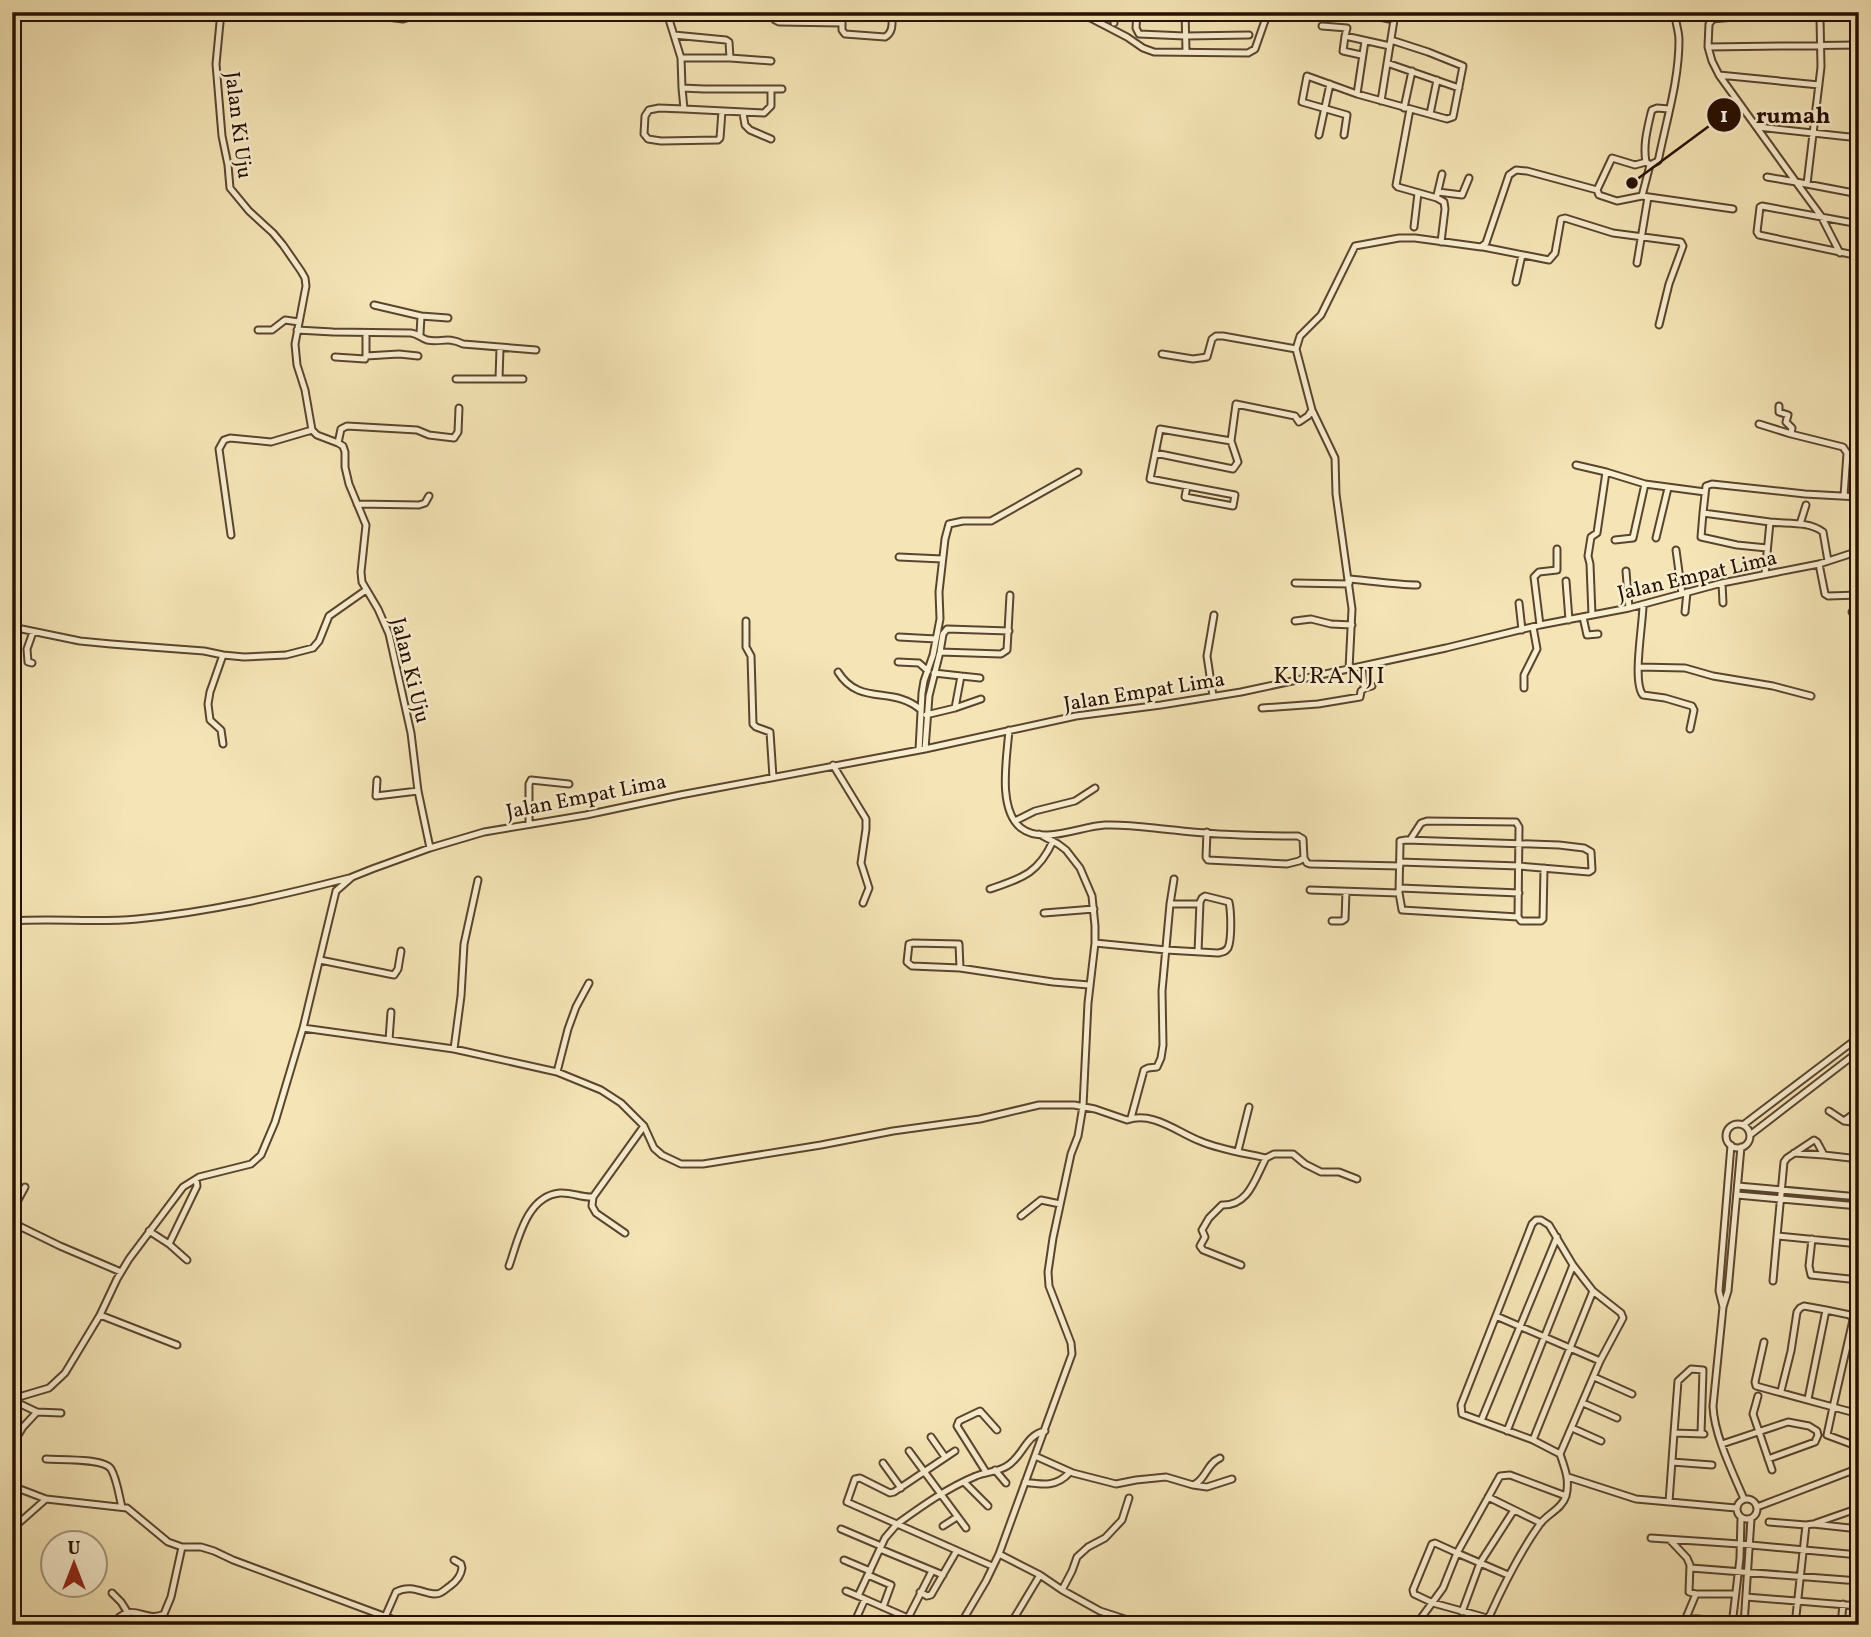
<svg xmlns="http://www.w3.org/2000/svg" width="1871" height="1637" viewBox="0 0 1871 1637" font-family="Vollkorn,serif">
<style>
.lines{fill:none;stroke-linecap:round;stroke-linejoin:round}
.minor-casing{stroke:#5a442e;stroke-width:9}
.minor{stroke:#f8eed0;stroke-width:5}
.labels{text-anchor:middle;stroke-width:5;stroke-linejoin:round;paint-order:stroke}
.street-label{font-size:21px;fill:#260f00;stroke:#f8eed0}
.quarter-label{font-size:24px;letter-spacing:2px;fill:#260f00;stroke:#f8eed0}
.leader{fill:none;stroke:#260f00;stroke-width:2.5}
.callout-dot{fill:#260f00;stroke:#f8eed0;stroke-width:2.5}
.mark-label{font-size:21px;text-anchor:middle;font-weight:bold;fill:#fff}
.callout-label{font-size:23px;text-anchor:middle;font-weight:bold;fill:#260f00;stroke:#f8eed0;stroke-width:5;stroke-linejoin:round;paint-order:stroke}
</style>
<rect width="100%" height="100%" fill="#f5e5b6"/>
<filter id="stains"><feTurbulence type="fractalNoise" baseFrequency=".00286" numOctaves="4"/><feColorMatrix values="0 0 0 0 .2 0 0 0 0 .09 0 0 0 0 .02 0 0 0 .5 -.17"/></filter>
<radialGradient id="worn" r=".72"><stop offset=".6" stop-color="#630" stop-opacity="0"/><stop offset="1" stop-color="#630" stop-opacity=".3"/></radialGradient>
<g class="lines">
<g class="minor-casing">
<path id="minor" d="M 221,12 L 216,64 L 222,136 L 228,165 L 230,188 L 249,211 L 273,233 L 283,245 L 301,271 L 305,278 L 306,286 L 295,344 L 297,365 L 305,390 L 312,430 L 317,435 L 338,443 L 343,446 L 345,452 L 345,467 L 349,484 L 366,525 L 361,572 L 362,582 L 378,609 L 389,634 L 411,733 L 418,791 L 430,848
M 348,12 L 403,19 L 410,17 L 413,12
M 1079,12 L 1127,37 L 1143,48 L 1154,52 L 1248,53 L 1255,49 L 1268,12
M 1114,12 L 1114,23
M 1137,12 L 1136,28 L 1139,34 L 1185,36 L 1249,35
M 1185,12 L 1186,51
M 1247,12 L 1256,13
M 1364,12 L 1365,14 L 1394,20 L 1381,101
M 1675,12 C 1675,22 1679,31 1679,40 C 1679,80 1667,118 1659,157 L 1658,161 L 1650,165 L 1642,196 L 1733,209
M 772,14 L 775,20 L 779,22 L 842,23 L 842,12
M 842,23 L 842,30 L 845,34 L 885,37 C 894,32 892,22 892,12
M 1322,26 L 1347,28 L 1345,36
M 674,35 L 726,40 L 729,42 L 730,58 L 681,58 L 667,13 L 772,14 L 772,12
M 1859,45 L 1708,47 L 1712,61 L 1719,75 L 1796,182 L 1859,194
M 1708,47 L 1709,24 L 1713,19 C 1744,16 1791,10 1820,18 L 1821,67 L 1807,184
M 1361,55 L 1343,51 L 1345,36 L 1390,46
M 681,58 L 682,88 L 704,89 L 771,89 L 771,106 L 764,113 L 684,109 L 682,88
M 730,58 L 771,61
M 1387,63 L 1459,88
M 1719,75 L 1819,85
M 771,89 L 782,89
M 1357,94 L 1365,41
M 1404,108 L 1412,71
M 684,109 L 659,108 L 649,110 L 645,116 L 644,134 L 648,139 L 661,141 L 718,140 L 720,138 L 722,111
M 1410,109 L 1396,185 L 1398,187 L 1437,198 L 1444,202 L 1445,209 L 1441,242
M 743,113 L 745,125 L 750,130 L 771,139
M 1430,114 L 1437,80
M 1758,127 L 1859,138
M 1319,135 L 1330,84
M 1344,135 L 1347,115 L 1302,102 L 1307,76 L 1357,94 L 1447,119 L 1453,117 L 1463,66 L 1428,52 L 1391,40
M 1649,164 L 1646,162 C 1643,146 1647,130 1651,113 L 1652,110 L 1657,108 L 1669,109
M 1767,177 L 1796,182 L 1821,216 L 1840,253
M 1597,190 L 1599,195 L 1617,201 L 1642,196
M 1438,192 L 1462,195 L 1469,178
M 1437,195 L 1442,174
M 1859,224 L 1762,206 L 1760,207 L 1757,232 L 1759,235 L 1859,256
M 1414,227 L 1418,193
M 1483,247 L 1549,260 L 1555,253 L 1561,219 L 1565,218 L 1613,233 L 1681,242 L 1683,246 L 1669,284 L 1659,325
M 1637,263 L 1648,197
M 1516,282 L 1522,255
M 374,305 L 421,316
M 258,330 L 272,330 L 285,320 L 299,322
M 297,330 L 333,332 L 411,333 C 418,334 421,338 427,340 C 441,343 447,336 463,344 L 536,350
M 366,333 L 366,356 L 399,354 L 418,356
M 420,334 L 421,316 L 448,318
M 1162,354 L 1193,359 L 1207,357 L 1212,339 L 1216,336 L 1223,336 L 1296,349
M 335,357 L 365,359 L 366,356
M 456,379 L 523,379
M 499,379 L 500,348
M 1779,406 L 1779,412 L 1788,415 L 1786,422 L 1792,428 L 1791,434 L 1843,447 L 1847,453 L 1844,496
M 1759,424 L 1791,434
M 338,443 L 341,429 L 347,426 L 417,430 L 429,435 L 454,438 L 458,432 L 459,408
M 1155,453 L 1233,469 L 1238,462 L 1231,441 L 1236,404 L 1295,416 L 1299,422 L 1308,416 L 1312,410
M 1576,465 L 1606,472
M 1187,486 L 1185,497 L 1233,506 L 1235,495 L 1150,479 L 1160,429 L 1231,441
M 357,504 L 419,505 L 425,503 L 429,496
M 1703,513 L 1706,486 L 1712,484 L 1805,494 L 1859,497
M 1770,522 C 1787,524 1809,521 1823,532 L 1828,561
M 1800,524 L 1806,505
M 231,535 L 219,449 L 224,440 L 230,438 L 271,442 L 312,430
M 1656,538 L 1668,488
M 1615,540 L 1633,538 L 1645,484 L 1705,492
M 1676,550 L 1682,594
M 899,557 L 942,559
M 1819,564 L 1825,594 L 1828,596 L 1859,595
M 1626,571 L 1629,608
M 1765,574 L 1770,522 L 1703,513 L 1701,537 L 1737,545 L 1767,548
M 1566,581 L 1569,620
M 1295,583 L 1349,584 L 1350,579 C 1373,581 1395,585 1417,585
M 1722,583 L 1723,603
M 1519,603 L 1522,630
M 1643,605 C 1643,624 1632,682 1643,695 L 1665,698 L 1692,706 L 1694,710 L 1690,729
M 1685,612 L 1687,592
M 1852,612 L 1859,612
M 1592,615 L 1590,564 L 1588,556 L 1591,537 L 1597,533 L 1606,472 L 1645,484
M 1583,617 L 1587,635 L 1598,634
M 746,621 L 746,647 L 751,656 L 753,724 L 756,727 L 770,732 L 773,777
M 1295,621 L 1311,619 L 1331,624 L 1352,625
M 1540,625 L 1534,577 L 1539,572 L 1557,570 L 1557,549
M 12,627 L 80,641 L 111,644 L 204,651 L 223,655 L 244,657 L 286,655 L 313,648 L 319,641 L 329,616 L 366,590
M 899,637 L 936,639
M 940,652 L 1001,654 L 1007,650 L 1010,595
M 898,662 L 919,663 L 928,671
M 32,663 L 28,662 L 27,649 L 33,632
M 1362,666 L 1364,686 L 1365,688 L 1372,686
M 1639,667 L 1685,668 L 1713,676 L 1773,686 L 1811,696
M 1349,669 L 1352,609 L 1336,494 L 1335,458 L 1312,410 L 1296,349 L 1300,336 L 1321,315 L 1355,246 L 1399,238 L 1415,238 L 1481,247 L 1486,243 L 1509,175 L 1516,170 L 1527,171 L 1597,190 L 1612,158 L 1635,165 L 1646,162
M 838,672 C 860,707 893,685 921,710
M 961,676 L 980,678
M 1524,688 L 1524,675 L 1537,649 L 1533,627
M 1213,696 L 1207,656 L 1214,615
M 955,708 L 981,699
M 1262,708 L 1318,704 L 1360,697 L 1361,691 L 1365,688
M 926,715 L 955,708 L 961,676 L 934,673
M 1009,730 C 1007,757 997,809 1021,828 C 1043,845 1081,826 1105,825 C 1129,824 1151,828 1174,830 C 1215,835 1257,836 1298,836 L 1303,839 L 1304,858 L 1307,863 L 1310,864 L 1400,866
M 223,744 L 221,730 L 210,720 L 208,704 L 210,692 L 223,655
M 925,749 L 929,696 L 940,652 L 943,634 L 947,629 L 1009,631
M 919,750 L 922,693 L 924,681 L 933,655 L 940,619 L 939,592 L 945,539 L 949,524 L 963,521 L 991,521 L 1078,472
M 833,765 L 866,819 L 866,829 L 861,863 L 869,888 L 863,903
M 377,780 L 376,796 L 418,791
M 1015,821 L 1035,811 L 1075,801 L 1095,788
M 529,823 L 529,784 L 531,780 L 569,784
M 1207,832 L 1206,857 L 1208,860 L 1287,864 L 1299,861 L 1304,858
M 1410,840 L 1421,823 L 1427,821 L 1516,822 L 1519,827 L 1518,917 L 1521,921 L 1541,921 L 1543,919 L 1544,868
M 1400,862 L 1519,866 L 1589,872 L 1592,870 L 1591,852 L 1584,848 L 1559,845 L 1406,840 L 1400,841 L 1400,844 L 1399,893 L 1402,910 L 1518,917
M 1400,888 L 1519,893
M 990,889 C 1022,878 1038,874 1053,841
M 1310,890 L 1399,893
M 1170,904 L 1200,904
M 1044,913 L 1094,909
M 12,921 C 54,918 95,923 137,919 C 209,912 279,896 349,878
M 1332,921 L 1342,921 L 1345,919 L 1346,892
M 1095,943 L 1166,950 L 1218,953 C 1223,952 1225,952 1228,948 C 1232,939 1231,911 1229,902 L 1205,896 L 1202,898 L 1200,902 L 1198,952
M 320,960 L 394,975 L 398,969 L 401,951
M 960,968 L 959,944 L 913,943 L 909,944 L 907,962 L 912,966 L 960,968 L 1053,982 L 1089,985
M 303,1028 L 454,1049 L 557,1072 L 601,1090 L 621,1103 L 644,1126 L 654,1148 L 662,1155 L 681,1164 L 703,1164 L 821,1145 L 893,1131 L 980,1119 L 1039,1105 L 1074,1105 L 1095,1109 L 1127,1120 C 1153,1111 1177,1132 1200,1141 C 1221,1150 1244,1153 1266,1158 L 1274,1154 L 1293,1154 L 1305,1164 L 1321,1172 L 1339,1172 L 1357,1179
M 389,1040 L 391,1012
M 454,1049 L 461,996 L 464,944 L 478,880
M 557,1072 L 568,1029 L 576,1007 L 589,983
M 1829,1111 L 1844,1121 L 1859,1110
M 1131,1118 L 1144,1070 L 1148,1068 L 1157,1067 L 1161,1058 L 1163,1045 L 1162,991 L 1170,904 L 1174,879
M 1844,1121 L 1859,1123
M1726 1136a12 12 0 1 1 24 0a12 12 0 1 1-24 0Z
M 1743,1125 L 1859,1037
M 1750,1135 L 1859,1051
M 1741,1147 L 1728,1291 L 1723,1307 L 1713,1406 C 1714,1435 1733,1473 1744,1499
M 1238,1151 L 1249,1107
M 1794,1153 L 1824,1155
M 1859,1159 L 1824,1155 L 1817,1142 L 1814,1140 L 1787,1158 L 1784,1162 L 1777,1236 L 1859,1244
M 1738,1186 L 1859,1197
M 1737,1195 L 1859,1206
M 593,1197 L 592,1206 L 596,1213 L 625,1233
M 12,1211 L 25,1187
M 12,1216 L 15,1224 L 60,1246 L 121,1272
M 1021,1216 L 1041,1200 L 1060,1204
M 149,1231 L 169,1244 L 197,1186 L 196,1179
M 1812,1239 L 1809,1266 L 1811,1275 L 1859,1280
M 169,1244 L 187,1260
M 1241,1265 L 1203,1250 L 1200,1246 L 1205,1237 L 1202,1230 L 1209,1218 L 1222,1205 C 1249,1206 1255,1178 1266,1158
M 509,1266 C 518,1241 526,1196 560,1193 C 571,1192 582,1198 593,1197 L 644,1126
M 1773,1281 L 1777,1236
M 1723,1307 L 1719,1291 L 1731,1145
M 100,1315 L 177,1345
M 1496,1316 L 1600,1361
M 1764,1342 L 1755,1382 L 1756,1386 L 1833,1407 L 1827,1435 L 1859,1447
M 1594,1377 L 1632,1394
M 1781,1391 L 1791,1351 L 1797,1312 L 1800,1308 L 1804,1306 L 1826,1310
M 1758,1396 L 1753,1414 L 1772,1470
M 12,1399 L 49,1388 L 65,1373 L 100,1315 L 117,1279 L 129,1259 L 183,1187 L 199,1177 L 251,1164 L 261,1155 L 275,1122 L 303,1028 L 336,891 L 352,877 L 372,869 L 430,848 L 484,832 L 586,815 L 680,795 L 925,749 L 1076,716 L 1161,705 L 1241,692 L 1446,648 L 1540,625 L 1629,608 L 1722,583 L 1819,564 L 1859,551
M 1808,1399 L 1826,1310 L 1850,1315 L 1853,1320 L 1833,1407 L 1859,1414
M 12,1400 L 37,1412 L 61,1413
M 1583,1403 L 1617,1418
M 1481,1421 L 1557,1237
M 1572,1428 L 1601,1441
M 1507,1431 L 1573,1265
M 1701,1434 L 1703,1370 L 1691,1369 L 1678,1381 L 1674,1433 L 1704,1434
M 931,1437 L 945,1457
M 1533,1440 L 1593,1291
M 1722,1444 L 1788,1422 L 1809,1426 L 1817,1431 L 1818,1435 L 1815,1442 L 1768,1459
M 12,1445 L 23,1427 L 37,1412
M 909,1451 L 966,1528
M 955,1451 L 894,1492 L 890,1493 L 860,1478 L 855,1479 L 847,1502 L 897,1524 C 922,1506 947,1488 976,1476 C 985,1472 998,1472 1007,1466 C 1023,1457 1025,1435 1045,1431
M 1035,1456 L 1073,1473 L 1116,1484 L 1136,1480 L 1166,1477 L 1193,1485 C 1206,1480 1206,1464 1220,1458
M 46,1459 C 60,1460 104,1458 111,1469 C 117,1479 119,1496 122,1507
M 1672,1462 L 1712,1465
M 883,1463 L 901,1488
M 995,1470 L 1006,1483
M 986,1472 L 957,1426 L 959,1421 L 980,1411 L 997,1430
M 1568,1477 L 1636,1499 L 1736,1508
M 964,1482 L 988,1506
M 1025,1482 C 1043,1485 1057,1487 1070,1472
M 1193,1485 L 1207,1487 L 1232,1479
M 12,1486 L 46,1499 L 127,1508 L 168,1542 L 182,1547 L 201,1547 L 214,1551 L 233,1560 L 408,1625
M 1488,1497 L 1541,1523
M1737 1509a10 10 0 1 1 20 0a10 10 0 1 1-20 0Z
M 1669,1502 L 1674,1433
M 1757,1507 L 1859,1468
M 1769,1522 L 1806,1525 L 1813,1524 L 1859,1529
M 1816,1523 L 1859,1508
M 12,1525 L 20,1522 L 46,1499
M 943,1526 L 957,1517
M 841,1529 L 881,1546
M 1651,1538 L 1740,1544 L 1859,1555
M 1670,1540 L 1687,1558 L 1690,1565 L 1689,1592 L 1696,1594 L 1735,1594
M 880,1549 L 943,1575
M 999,1554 L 1072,1354 L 1071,1343 L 1049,1286 L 1048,1272 L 1053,1238 L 1071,1154 L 1078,1136 L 1083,1106 L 1088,1003 L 1095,943 L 1095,926 L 1092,896 L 1080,868 L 1066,850 L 1058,844 L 1039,834
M 844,1560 L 870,1571
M 1691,1568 L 1859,1581
M 932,1571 L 908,1618 L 858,1596 L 885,1538 L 897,1524 L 992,1566
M 868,1575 L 891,1585 L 883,1607
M 1508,1575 L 1457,1553 L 1500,1476 L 1510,1475 L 1566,1496
M 1062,1590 L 1072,1571 L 1077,1557 L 1088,1547 L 1105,1538 L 1122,1520 L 1129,1498
M 846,1591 L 858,1596
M 920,1592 L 927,1596 L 931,1595 L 956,1552
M 112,1593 L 121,1602 L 128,1613
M 1746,1597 L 1859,1606
M 1462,1612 L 1480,1563 L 1514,1510
M 385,1617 L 396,1592 C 413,1582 429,1598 440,1593 C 444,1591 447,1588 450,1586 C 457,1581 461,1576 462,1568 L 461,1564 L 454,1560
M 1686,1618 L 1732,1622
M 1744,1622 L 1781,1625
M 112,1625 C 132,1598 144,1624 164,1614 L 171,1597 L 182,1547
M 858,1625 L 856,1619 L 865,1599
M 960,1625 L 986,1581 L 999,1554 L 1040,1575 L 1062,1590 L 1100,1611 L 1143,1625
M 1010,1625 L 1040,1575
M 1416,1625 L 1443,1588 L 1457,1553 L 1435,1543 L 1432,1544 L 1413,1590 L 1414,1594 L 1433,1603 L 1487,1618 L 1490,1615 C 1504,1584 1520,1552 1540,1524 C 1547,1514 1562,1509 1566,1496 C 1570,1480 1565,1469 1560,1454 L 1533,1440 L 1462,1414 L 1461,1405 L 1532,1224 L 1536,1220 L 1541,1220 L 1549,1225 L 1573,1265 L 1593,1291 L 1621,1313 L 1623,1318 L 1600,1361 L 1560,1454
M 1683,1625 L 1696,1594
M 1732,1625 L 1740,1558 L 1741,1518
M 1744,1625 L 1751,1519
M 1795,1625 L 1806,1525
M 1841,1625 L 1843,1604"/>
</g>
<use href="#minor" class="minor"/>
</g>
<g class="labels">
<g class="street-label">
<text transform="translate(239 125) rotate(83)" y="7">Jalan Ki Uju</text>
<text transform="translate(1697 575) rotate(-13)" y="7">Jalan Empat Lima</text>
<text transform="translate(411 670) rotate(76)" y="7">Jalan Ki Uju</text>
<text transform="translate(1144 691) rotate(-9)" y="7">Jalan Empat Lima</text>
<text transform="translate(586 796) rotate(-11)" y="7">Jalan Empat Lima</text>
</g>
<g class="quarter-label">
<text x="1330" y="683">KURANJI</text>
</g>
</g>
<path class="leader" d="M1632 183L1724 115"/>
<g class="callout-dot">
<circle cx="1632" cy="183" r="7"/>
<circle cx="1724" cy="115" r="18"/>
</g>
<g class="mark-label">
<text x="1724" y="122">1</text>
</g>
<g class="callout-label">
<text x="1793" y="123">rumah</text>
</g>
<rect width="1871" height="1637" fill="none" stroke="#f5e5b6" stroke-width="42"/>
<rect x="14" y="14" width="1843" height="1609" fill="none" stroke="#260f00" stroke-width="3.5"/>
<rect x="21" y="21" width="1829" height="1595" fill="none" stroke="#260f00" stroke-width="2"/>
<g transform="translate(74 1564)"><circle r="33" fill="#f8eed0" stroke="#a4957d" stroke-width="2"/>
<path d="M0-5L12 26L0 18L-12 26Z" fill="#8f2418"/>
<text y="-10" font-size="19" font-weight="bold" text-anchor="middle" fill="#260f00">U</text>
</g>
<rect width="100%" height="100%" filter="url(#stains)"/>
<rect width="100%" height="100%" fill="url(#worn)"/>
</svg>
